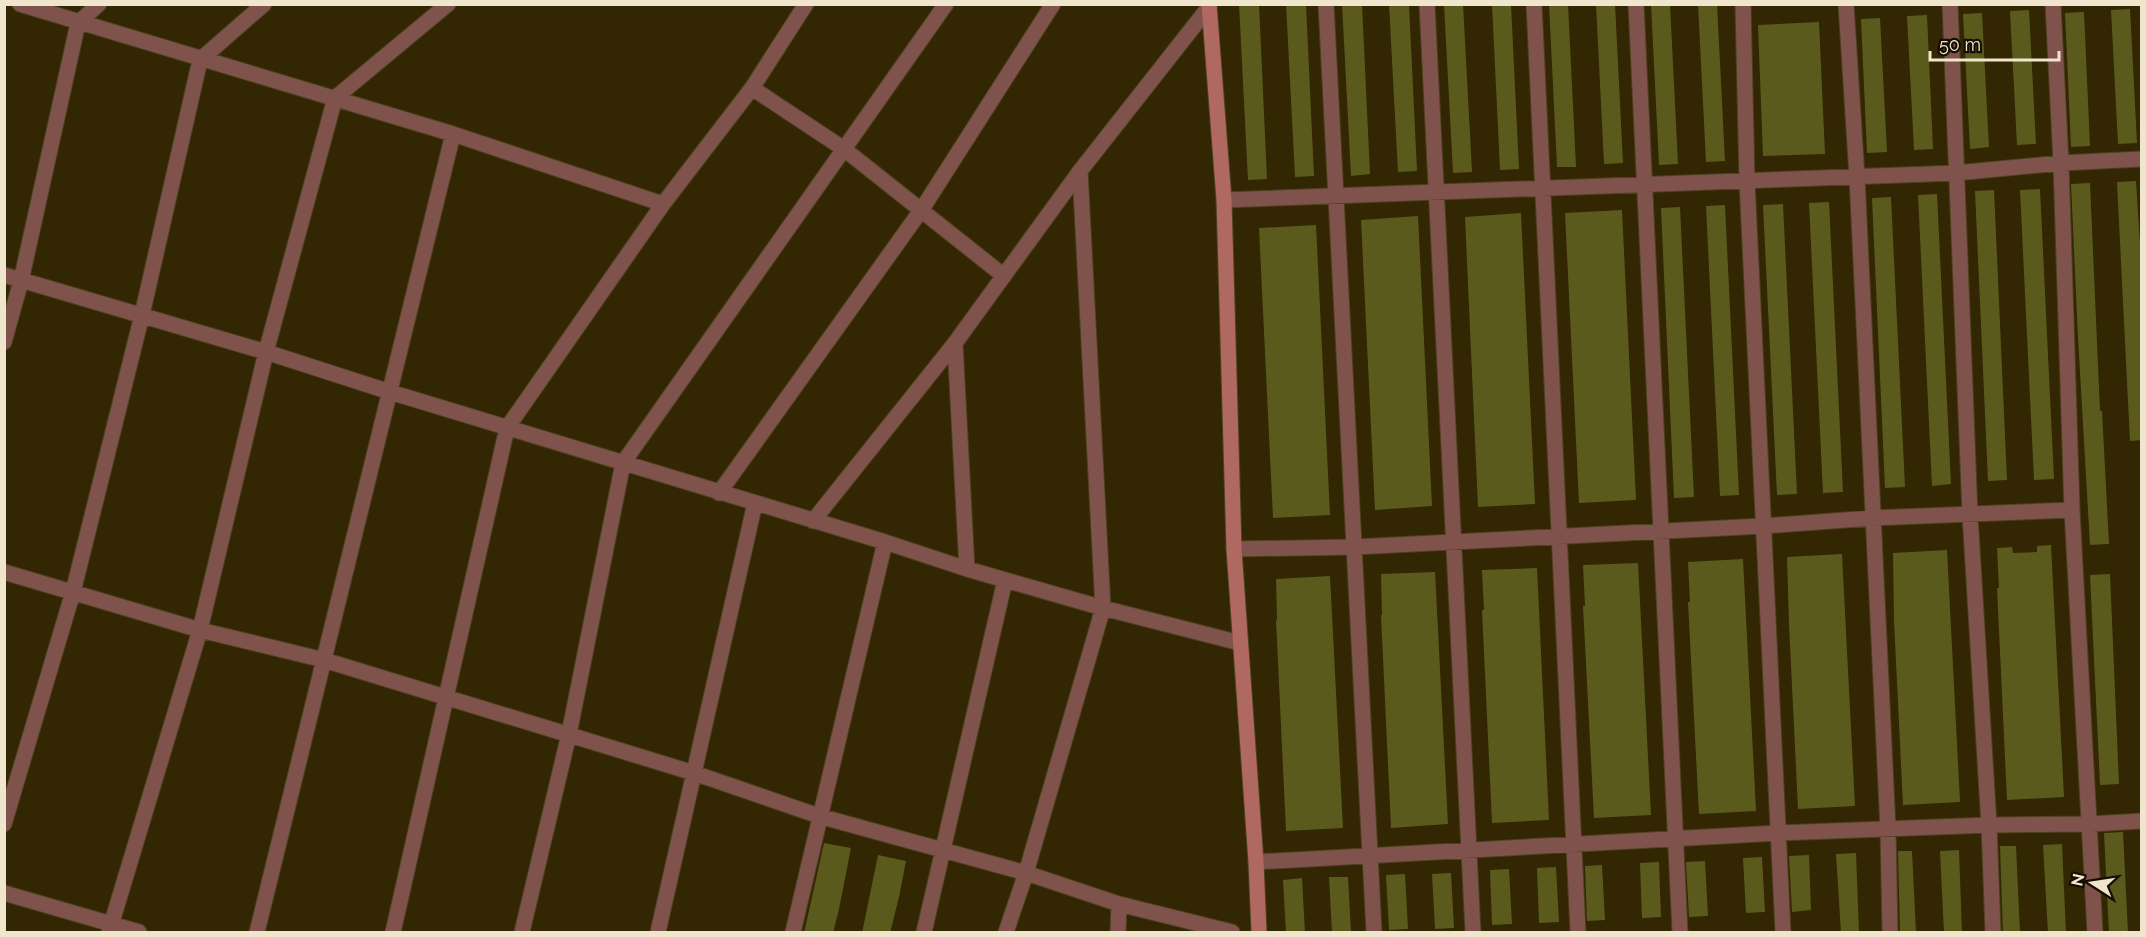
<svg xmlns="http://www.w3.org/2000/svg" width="2146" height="937" viewBox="0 0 2146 937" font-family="Raleway,sans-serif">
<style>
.building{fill:#5b5a1d}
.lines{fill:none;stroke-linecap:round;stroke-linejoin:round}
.street-casing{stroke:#4d411f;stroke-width:17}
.secondary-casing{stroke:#4d411f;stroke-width:17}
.street{stroke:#7f534c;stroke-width:15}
.secondary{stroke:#b06960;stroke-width:15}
</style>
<rect width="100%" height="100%" fill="#322603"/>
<path class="building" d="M 1239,4 L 1259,4 L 1267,179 L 1248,180 Z
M 1286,4 L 1306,4 L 1314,176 L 1295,177 Z
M 1342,4 L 1362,4 L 1370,174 L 1351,176 Z
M 1389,4 L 1409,4 L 1417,171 L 1398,172 Z
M 1444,4 L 1463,4 L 1472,172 L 1453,173 Z
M 1492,4 L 1511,4 L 1519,169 L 1500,170 Z
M 1549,4 L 1568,4 L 1576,167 L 1557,167 Z
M 1596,4 L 1615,4 L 1623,163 L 1604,164 Z
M 1651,4 L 1670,4 L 1678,164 L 1659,165 Z
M 1698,4 L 1717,4 L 1725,161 L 1706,162 Z
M 2130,9 L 2137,143 L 2118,144 L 2111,10 Z
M 2029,10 L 2036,144 L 2017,145 L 2010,11 Z
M 2084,12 L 2090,146 L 2071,147 L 2065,13 Z
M 1982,13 L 1989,147 L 1970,149 L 1963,14 Z
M 1927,15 L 1933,149 L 1914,150 L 1907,16 Z
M 1880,18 L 1887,152 L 1867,153 L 1861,19 Z
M 1819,22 L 1825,154 L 1763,156 L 1758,25 Z
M 2136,181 L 2142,275 L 2142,440 L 2130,441 L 2117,182 Z
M 2090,183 L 2100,411 L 2102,411 L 2109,544 L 2090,545 L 2078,338 L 2071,184 Z
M 2040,189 L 2054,479 L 2034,480 L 2020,190 Z
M 1994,190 L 2007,480 L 1988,481 L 1975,191 Z
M 1937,194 L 1951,484 L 1932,486 L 1918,195 Z
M 1891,197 L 1905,487 L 1885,488 L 1872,198 Z
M 1829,202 L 1843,492 L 1823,493 L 1809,203 Z
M 1783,204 L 1797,494 L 1777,495 L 1763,205 Z
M 1725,205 L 1739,495 L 1720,496 L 1706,206 Z
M 1680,207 L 1694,497 L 1674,498 L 1661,208 Z
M 1622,210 L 1636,500 L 1579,503 L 1565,213 Z
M 1521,213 L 1535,504 L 1478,507 L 1465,217 Z
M 1418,216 L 1432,506 L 1375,510 L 1361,220 Z
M 1316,225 L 1330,515 L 1273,518 L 1259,228 Z
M 2051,545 L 2064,797 L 2007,800 L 1997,588 L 1999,588 L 1997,548 L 2012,547 L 2013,553 L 2037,552 L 2037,546 Z
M 1947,550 L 1960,802 L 1903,805 L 1894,621 L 1893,553 Z
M 1842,554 L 1855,806 L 1798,809 L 1789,624 L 1787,557 Z
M 1743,559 L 1756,811 L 1699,814 L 1688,602 L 1690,602 L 1688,562 Z
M 1638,563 L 1651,815 L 1594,818 L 1583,606 L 1585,606 L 1583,565 Z
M 1537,568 L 1549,820 L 1492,823 L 1482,610 L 1484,610 L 1482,570 Z
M 1435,572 L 1448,824 L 1391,828 L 1381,615 L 1382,615 L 1381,574 Z
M 2110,574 L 2119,784 L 2100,785 L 2090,575 Z
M 1330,576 L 1343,828 L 1286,831 L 1276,620 L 1277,619 L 1276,579 Z
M 2123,832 L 2128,933 L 2109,933 L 2104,833 Z
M 824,843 L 851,848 L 839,909 L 833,933 L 804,933 Z
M 2062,844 L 2066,933 L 2048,933 L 2043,845 Z
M 2000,846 L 2016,846 L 2020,933 L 2003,933 Z
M 1959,850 L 1962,933 L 1944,933 L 1940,851 Z
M 1898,851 L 1912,851 L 1916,933 L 1900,933 Z
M 1856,853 L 1859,933 L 1841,933 L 1836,854 Z
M 878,855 L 906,861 L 899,897 L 890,933 L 862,933 Z
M 1809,855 L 1811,910 L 1792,912 L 1789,856 Z
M 1762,857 L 1765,912 L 1746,913 L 1743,858 Z
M 1705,861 L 1708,916 L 1689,917 L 1686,862 Z
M 1659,862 L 1661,917 L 1642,918 L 1640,863 Z
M 1602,865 L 1605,920 L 1587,921 L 1585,866 Z
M 1556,867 L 1559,922 L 1539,923 L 1537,868 Z
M 1509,869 L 1512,924 L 1492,925 L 1490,870 Z
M 1451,873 L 1454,928 L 1435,929 L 1432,874 Z
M 1405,874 L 1408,929 L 1389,930 L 1386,875 Z
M 1329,877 L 1348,877 L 1351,932 L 1332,933 Z
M 1302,878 L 1305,933 L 1286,933 L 1283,880 Z"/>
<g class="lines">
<g class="street-casing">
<path id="street" d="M 20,4 L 453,134 L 663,204
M 1326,4 L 1374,932
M 1427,4 L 1473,932
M 1534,4 L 1578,932
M 1636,4 L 1680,932
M 1743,4 L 1747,181 L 1783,932
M 1846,4 L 1857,177 L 1888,829 L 1890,932
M 1950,4 L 1970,515 L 1989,825 L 1993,932
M 2053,4 L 2061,163 L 2072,510 L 2095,932
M 752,88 L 844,149 L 1004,276
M 1224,200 L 1956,173 L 2061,163 L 2142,159
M 4,275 L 266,352 L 390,392 L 885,542 L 967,569 L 1103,608 L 1240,643
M 4,342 L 21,281 L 78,23 L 99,4
M 955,343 L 967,569
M 719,493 L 922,209 L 1053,4
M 813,521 L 955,343 L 1080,171 L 1209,7
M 1234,549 L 1355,547 L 1763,526 L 1872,518 L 2072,510
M 4,572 L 200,630 L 324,660 L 694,773 L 819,816 L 1026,873 L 1119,904 L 1232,932
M 4,824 L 73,592 L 142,315 L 200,60 L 264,4
M 1256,862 L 1778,833 L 1989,825 L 2090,824 L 2142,821
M 4,893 L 139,932
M 109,932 L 200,630 L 266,352 L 335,98 L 448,4
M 257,932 L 453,134
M 393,932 L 507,428 L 663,204 L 752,88 L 806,4
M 522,932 L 569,734 L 623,463 L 946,4
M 658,932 L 755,503
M 793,932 L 885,542
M 924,932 L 1005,580
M 1006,932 L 1026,873 L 1103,608 L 1080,171
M 1118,932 L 1119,904"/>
</g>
<g class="secondary-casing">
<path id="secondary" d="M 1209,4 L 1224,200 L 1234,549 L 1256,862 L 1259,932"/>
</g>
<use href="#street" class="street"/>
<use href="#secondary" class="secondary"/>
</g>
<rect width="2146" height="937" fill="none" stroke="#f0e6ce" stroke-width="12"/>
<g transform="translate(2092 883) rotate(282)" stroke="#160f01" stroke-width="4.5" paint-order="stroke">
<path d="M0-4.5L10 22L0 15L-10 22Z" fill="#f0e6ce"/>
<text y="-9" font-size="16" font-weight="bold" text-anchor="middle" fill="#f0e6ce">N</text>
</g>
<path d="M1930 51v9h129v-9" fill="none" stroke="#f0e6ce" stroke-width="3"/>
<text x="1939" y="51" font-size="18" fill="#f0e6ce" stroke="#160f01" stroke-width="4.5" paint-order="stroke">50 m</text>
</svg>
